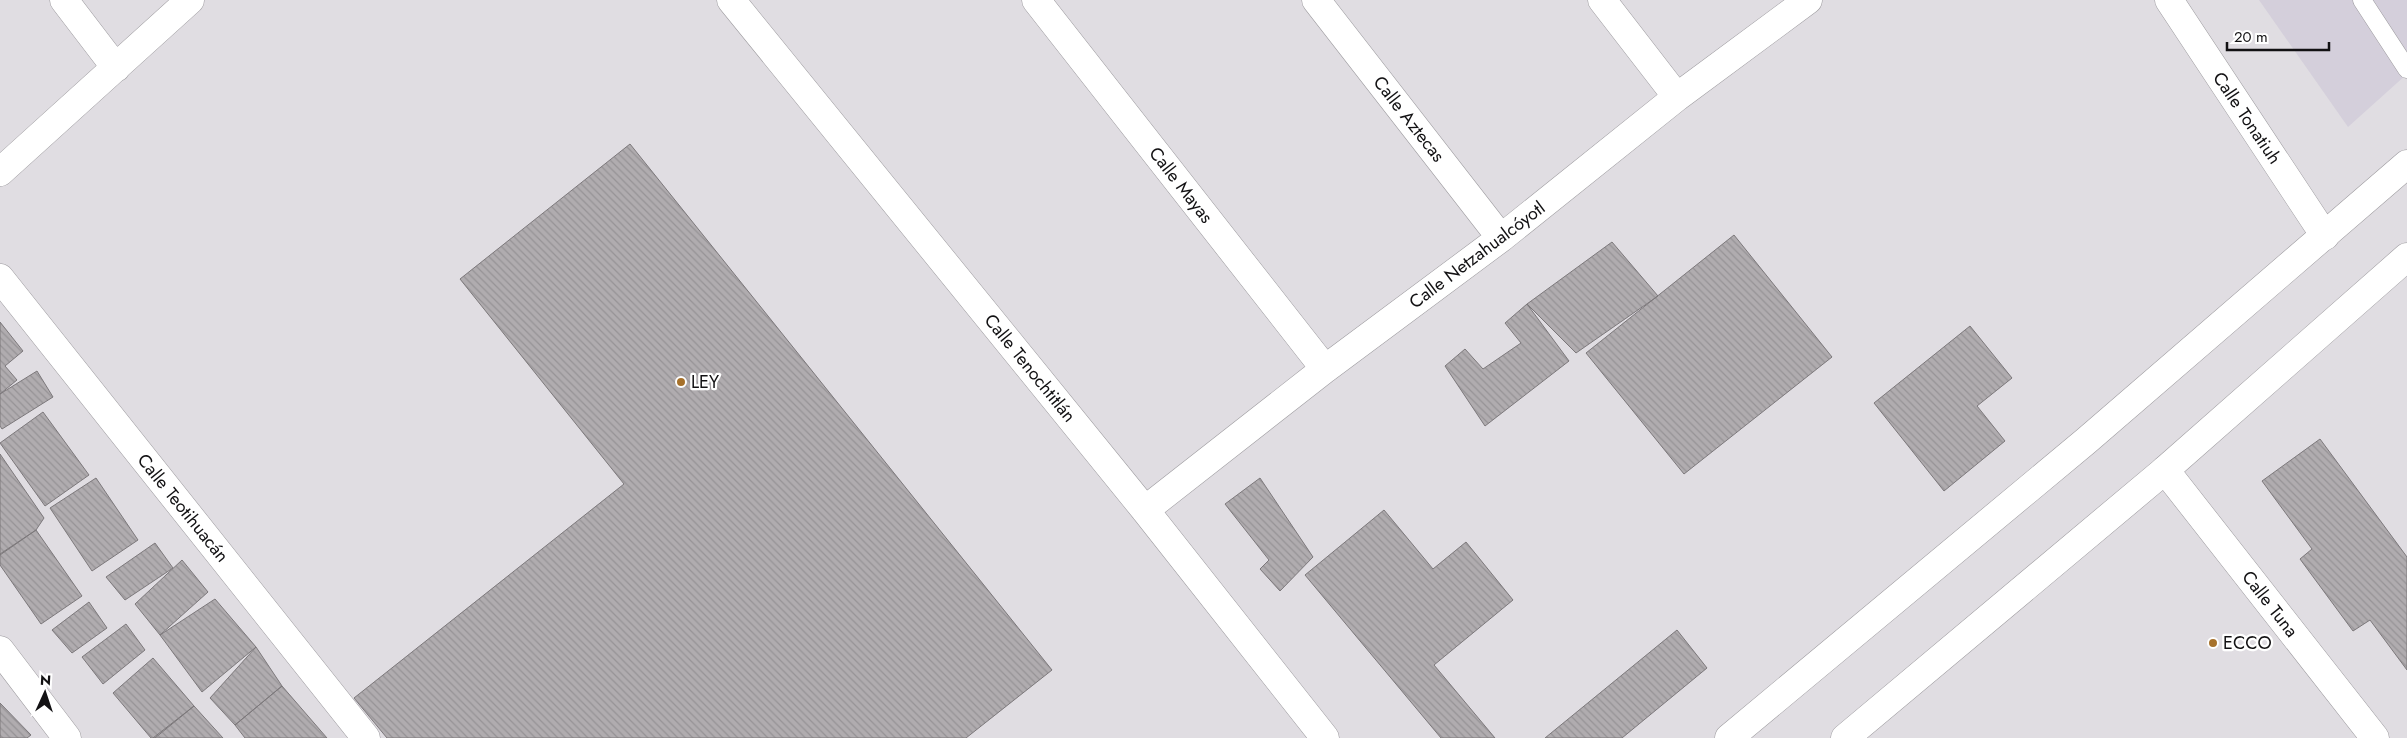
<svg xmlns="http://www.w3.org/2000/svg" width="2407" height="738" viewBox="0 0 2407 738" font-family="Jost,sans-serif">
<style>
.built{fill:#d4cfdb}
.building{fill:url(#building-back-hatch);stroke:#7c787b}
.lines{fill:none;stroke-linecap:round;stroke-linejoin:round}
.lane-casing{stroke:#9d9b9f;stroke-width:19}
.street-casing{stroke:#9d9b9f;stroke-width:29}
.secondary-casing{stroke:#9d9b9f;stroke-width:29}
.primary-casing{stroke:#9d9b9f;stroke-width:29}
.lane{stroke:#fff;stroke-width:18}
.street{stroke:#fff;stroke-width:28}
.secondary{stroke:#fff;stroke-width:28}
.primary{stroke:#fff;stroke-width:28}
.poi-dot{fill:#a6712b;stroke:#fff;stroke-width:2}
.labels{text-anchor:middle;stroke-width:4.5;stroke-linejoin:round;paint-order:stroke}
.street-label{font-size:18px;fill:#121113;stroke:#fff}
.poi-label{font-size:18px;fill:#121113;stroke:#fff;text-anchor:start}
</style>
<defs>
<pattern id="building-back-hatch" width="6" height="6" patternUnits="userSpaceOnUse" patternTransform="scale(1.25)"><rect width="6" height="6" fill="#b0acaf"/><path d="M-1 5l2 2M0 0l6 6M5-1l2 2" fill="none" stroke="#969396"/></pattern>
</defs>
<rect width="100%" height="100%" fill="#e0dde2"/>
<path class="built" d="M 2259,0 L 2407,0 L 2407,74 L 2348,127 Z"/>
<path class="building" d="M 630,144 L 1052,670 L 966,738 L 387,738 L 354,698 L 624,484 L 460,279 Z
M 1734,235 L 1832,357 L 1684,474 L 1586,353 Z
M 1612,242 L 1658,296 L 1576,353 L 1527,304 Z
M 1527,304 L 1569,361 L 1485,426 L 1445,366 L 1465,349 L 1483,369 L 1521,343 L 1505,323 Z
M 0,322 L 23,351 L 5,366 L 17,380 L 0,394 Z
M 1970,326 L 2012,378 L 1977,406 L 2005,441 L 1944,491 L 1874,403 Z
M 37,371 L 53,397 L 2,429 L 0,426 L 0,394 Z
M 43,412 L 89,475 L 45,506 L 0,443 Z
M 2320,439 L 2407,557 L 2407,670 L 2370,620 L 2353,631 L 2300,559 L 2312,549 L 2262,481 Z
M 0,454 L 44,518 L 36,530 L 0,555 Z
M 96,478 L 138,540 L 92,571 L 50,508 Z
M 1260,478 L 1313,557 L 1280,591 L 1260,569 L 1269,560 L 1225,504 Z
M 1384,510 L 1433,569 L 1466,542 L 1513,600 L 1434,665 L 1495,738 L 1441,738 L 1305,575 Z
M 36,530 L 82,596 L 41,624 L 0,565 L 0,554 Z
M 155,543 L 173,568 L 125,600 L 106,577 Z
M 182,560 L 208,592 L 160,635 L 135,604 Z
M 215,599 L 256,647 L 202,692 L 160,635 Z
M 89,602 L 107,628 L 72,653 L 52,630 Z
M 126,624 L 145,650 L 103,684 L 82,657 Z
M 1677,630 L 1707,668 L 1622,738 L 1545,738 Z
M 256,647 L 282,686 L 235,725 L 210,698 Z
M 153,658 L 194,706 L 155,738 L 151,738 L 113,693 Z
M 282,686 L 327,738 L 245,738 L 235,725 Z
M 0,703 L 31,735 L 27,738 L 0,738 Z
M 194,706 L 223,738 L 153,738 Z"/>
<g class="lines">
<g class="lane-casing">
<path id="lane" d="M 2362,0 L 2407,69"/>
</g>
<g class="street-casing">
<path id="street" d="M 64,0 L 116,68
M 731,0 L 1145,510 L 1325,738
M 1036,0 L 1325,369
M 1316,0 L 1501,238
M 1602,0 L 1677,97
M 2169,0 L 2325,236
M 0,172 L 190,0
M 0,278 L 366,738
M 1145,510 L 1325,369 L 1501,238 L 1677,97 L 1808,0
M 0,650 L 67,738"/>
</g>
<g class="secondary-casing">
<path id="secondary" d="M 2165,470 L 2375,738"/>
</g>
<g class="primary-casing">
<path id="primary" d="M 1729,738 L 2086,441 L 2407,164
M 1845,738 L 2165,470 L 2407,257"/>
</g>
<use href="#lane" class="lane"/>
<use href="#street" class="street"/>
<use href="#secondary" class="secondary"/>
<use href="#primary" class="primary"/>
</g>
<g class="poi-dot">
<circle cx="681" cy="382" r="5"/>
<circle cx="2213" cy="643" r="5"/>
</g>
<g class="labels">
<g class="street-label">
<text transform="translate(2247 118) rotate(56)" y="6">Calle Tonatiuh</text>
<text transform="translate(1409 119) rotate(52)" y="6">Calle Aztecas</text>
<text transform="translate(1181 185) rotate(52)" y="6">Calle Mayas</text>
<text transform="translate(1477 255) rotate(-37)" y="6">Calle Netzahualcóyotl</text>
<text transform="translate(1030 368) rotate(51)" y="6">Calle Tenochtitlán</text>
<text transform="translate(183 508) rotate(51)" y="6">Calle Teotihuacán</text>
<text transform="translate(2270 604) rotate(52)" y="6">Calle Tuna</text>
</g>
<g class="poi-label">
<text x="691" y="388">LEY</text>
<text x="2223" y="649">ECCO</text>
</g>
</g>
<g transform="translate(45 693) rotate(3)" stroke="#ffffff" stroke-width="4" paint-order="stroke">
<path d="M0-4L9 19L0 12L-9 19Z" fill="#121113"/>
<text y="-8" font-size="14" font-weight="bold" text-anchor="middle" fill="#121113">N</text>
</g>
<path d="M2227 42v8h102v-8" fill="none" stroke="#121113" stroke-width="2.5"/>
<text x="2234" y="42" font-size="15" fill="#121113" stroke="#ffffff" stroke-width="4" paint-order="stroke">20 m</text>
</svg>
